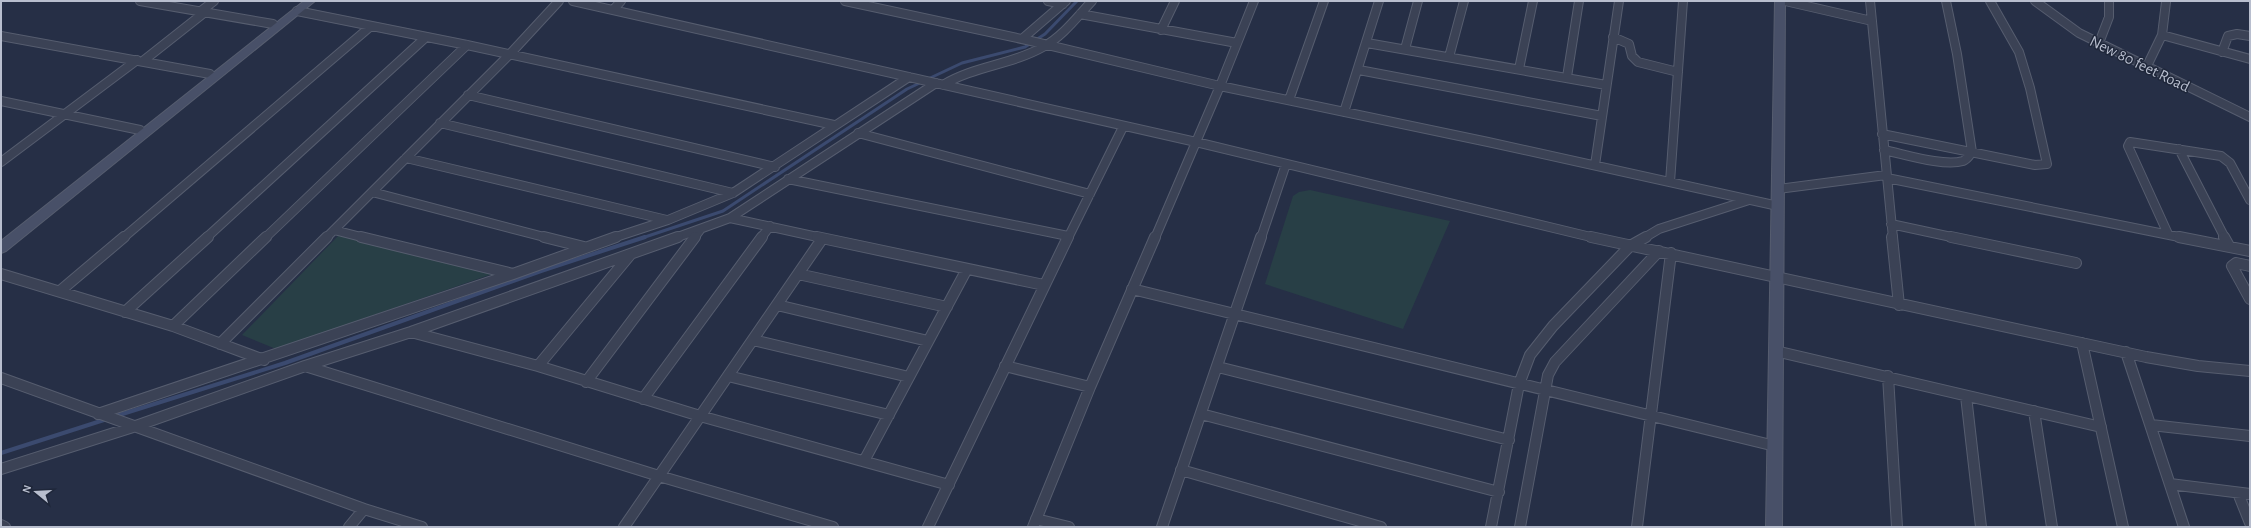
<svg xmlns="http://www.w3.org/2000/svg" width="2251" height="528" viewBox="0 0 2251 528" font-family="'Alegreya Sans',sans-serif">
<style>
.green{fill:#283f46}
.lines{fill:none;stroke-linecap:round;stroke-linejoin:round}
.stream-far1{stroke:#3b4a6f;stroke-width:3}
.stream{stroke:#3b4a6f;stroke-width:4}
.street-far1-casing{stroke:#565d6f;stroke-width:10}
.street-casing{stroke:#565d6f;stroke-width:12}
.secondary-casing{stroke:#565d6f;stroke-width:2}
.street-far1{stroke:#3b4255;stroke-width:8}
.street{stroke:#3b4255;stroke-width:10}
.secondary{fill:#485068;fill-rule:evenodd}
.labels{text-anchor:middle;stroke-width:3;stroke-linejoin:round;paint-order:stroke}
.street-label{font-size:16px;fill:#b8bece;stroke:#1f273a}
</style>
<rect width="100%" height="100%" fill="#262f46"/>
<path class="green" d="M 1310,190 L 1450,221 L 1403,329 L 1265,284 L 1293,196 L 1299,192 Z
M 339,235 L 495,273 L 276,349 L 242,335 Z"/>
<g class="lines">
<path class="stream-far1" d="M 928,79 L 962,63 L 1025,47 L 1045,34 L 1077,1
M 642,238 L 723,211 L 907,89 L 922,82"/>
<path class="stream" d="M 116,416 L 285,363 L 541,271 L 645,237
M 1,453 L 107,419"/>
<g class="street-far1-casing">
<path id="street-far1" d="M 140,1 L 273,24
M 573,1 L 1196,142 L 1595,238
M 845,1 L 1031,41 L 1220,86 L 1488,142 L 1778,206
M 1048,1 L 1063,4
M 1785,1 L 1872,21
M 1870,1 L 1893,238
M 2035,1 L 2079,33 L 2250,117
M 614,9 L 621,1
M 201,11 L 214,1
M 297,11 L 467,45 L 834,125
M 1080,14 L 1237,43
M 1161,30 L 1175,1
M 2162,35 L 2250,59
M 1,36 L 210,74
M 1613,37 L 1629,44 L 1632,56 L 1638,62 L 1678,72
M 1022,39 L 1066,1
M 1367,43 L 1606,85
M 2099,43 L 2109,17 L 2109,1
M 1405,49 L 1418,1
M 2222,52 L 2228,36 L 2237,34 L 2250,36
M 1449,57 L 1464,1
M 143,61 L 205,12
M 2147,66 L 2162,35 L 2166,2
M 1519,69 L 1533,1
M 1359,70 L 1602,116
M 1567,77 L 1579,1
M 943,85 C 974,66 1011,65 1043,47 C 1063,36 1077,17 1092,1
M 468,95 L 775,167
M 1289,100 L 1324,1
M 1,101 L 140,130
M 1344,112 L 1379,1
M 440,123 L 733,193
M 858,133 L 1090,194
M 1882,134 L 2035,165 L 2047,164 L 2030,88 L 2019,52 L 1990,1
M 2179,149 L 2225,238
M 1884,150 C 1904,154 1944,167 1963,161 C 1968,159 1969,156 1972,152 L 1957,54 L 1946,1
M 406,158 L 667,220
M 1,162 L 137,60
M 1595,165 L 1619,1
M 1887,178 L 2184,238
M 788,179 L 1068,236
M 1670,182 L 1683,1
M 1778,189 L 1886,175
M 372,192 L 548,238
M 730,218 L 822,238
M 1891,224 L 1956,238
M 334,230 L 365,238
M 2168,234 L 2128,146 L 2130,142 L 2221,156 L 2230,163 L 2250,200
M 123,238 L 371,26
M 206,238 L 425,38
M 265,238 L 467,45
M 326,238 L 510,54 L 559,1
M 613,238 L 668,220 L 733,193 L 909,77
M 675,238 L 730,218 L 936,83
M 694,238 L 700,230
M 761,238 L 770,226
M 1068,238 L 1123,127
M 1155,238 L 1220,86 L 1254,1
M 1261,238 L 1286,164
M 1644,238 L 1659,229 L 1749,200"/>
</g>
<g class="street-casing">
<path id="street" d="M 361,237 L 513,274
M 544,237 L 584,247
M 817,237 L 1044,285
M 1591,237 L 2146,357 L 2198,366 L 2250,371
M 1892,237 L 1899,305
M 1951,237 L 2076,263
M 2179,237 L 2250,251
M 2224,237 L 2229,246
M 2250,266 L 2236,263 L 2232,266 L 2250,299
M 1,274 L 173,326 L 264,360
M 798,274 L 947,307
M 1132,289 L 1775,446
M 60,291 L 124,237
M 777,305 L 928,341
M 125,312 L 208,237
M 173,326 L 266,237
M 411,332 L 538,366 L 700,416 L 949,485
M 753,340 L 909,377
M 2082,343 L 2123,527
M 220,344 L 327,237
M 1775,351 L 2101,427
M 2126,352 L 2184,527
M 305,366 L 659,476 L 833,527
M 538,366 L 630,255
M 1005,366 L 1090,387
M 1218,367 L 1509,440
M 728,376 L 889,415
M 1888,376 L 1897,527
M 1,378 L 364,509 L 422,527
M 586,382 L 695,237
M 1966,396 L 1981,527
M 643,399 L 762,237
M 2034,411 L 2052,527
M 98,414 L 513,274 L 616,237
M 1201,414 L 1499,492
M 2151,425 L 2250,436
M 864,461 L 967,269
M 1,469 L 133,427 L 305,366 L 411,332 L 678,237
M 1181,470 L 1381,527
M 2170,484 L 2250,494
M 2238,493 L 2250,523
M 1036,519 L 1069,527
M 1,525 L 5,527
M 349,527 L 364,509
M 624,527 L 822,239
M 928,527 L 1068,237
M 1033,527 L 1090,387 L 1155,237
M 1162,527 L 1261,237
M 1491,527 L 1519,384 L 1530,355 L 1553,326 L 1630,246 L 1646,237
M 1520,527 L 1548,375 L 1555,362 L 1659,251
M 1637,527 L 1671,253"/>
</g>
<g class="secondary-casing">
<path id="secondary" d="M 304,1 L 315,1 L 6,251 L 1,253 L 1,241 Z
M 1775,1 L 1785,1 L 1782,527 L 1766,527 Z"/>
</g>
<use href="#street-far1" class="street-far1"/>
<use href="#street" class="street"/>
<use href="#secondary" class="secondary"/>
</g>
<g class="labels">
<g class="street-label">
<text transform="translate(2140 63) rotate(26)" y="6">New 80 feet Road</text>
</g>
</g>
<rect width="2251" height="528" fill="none" stroke="#b8bece" stroke-width="4"/>
<g transform="translate(36 492) rotate(288)" stroke="#1f273a" stroke-width="3" paint-order="stroke">
<path d="M0-3L7 15L0 10L-7 15Z" fill="#b8bece"/>
<text y="-6" font-size="11" font-weight="bold" text-anchor="middle" fill="#b8bece">N</text>
</g>
</svg>
